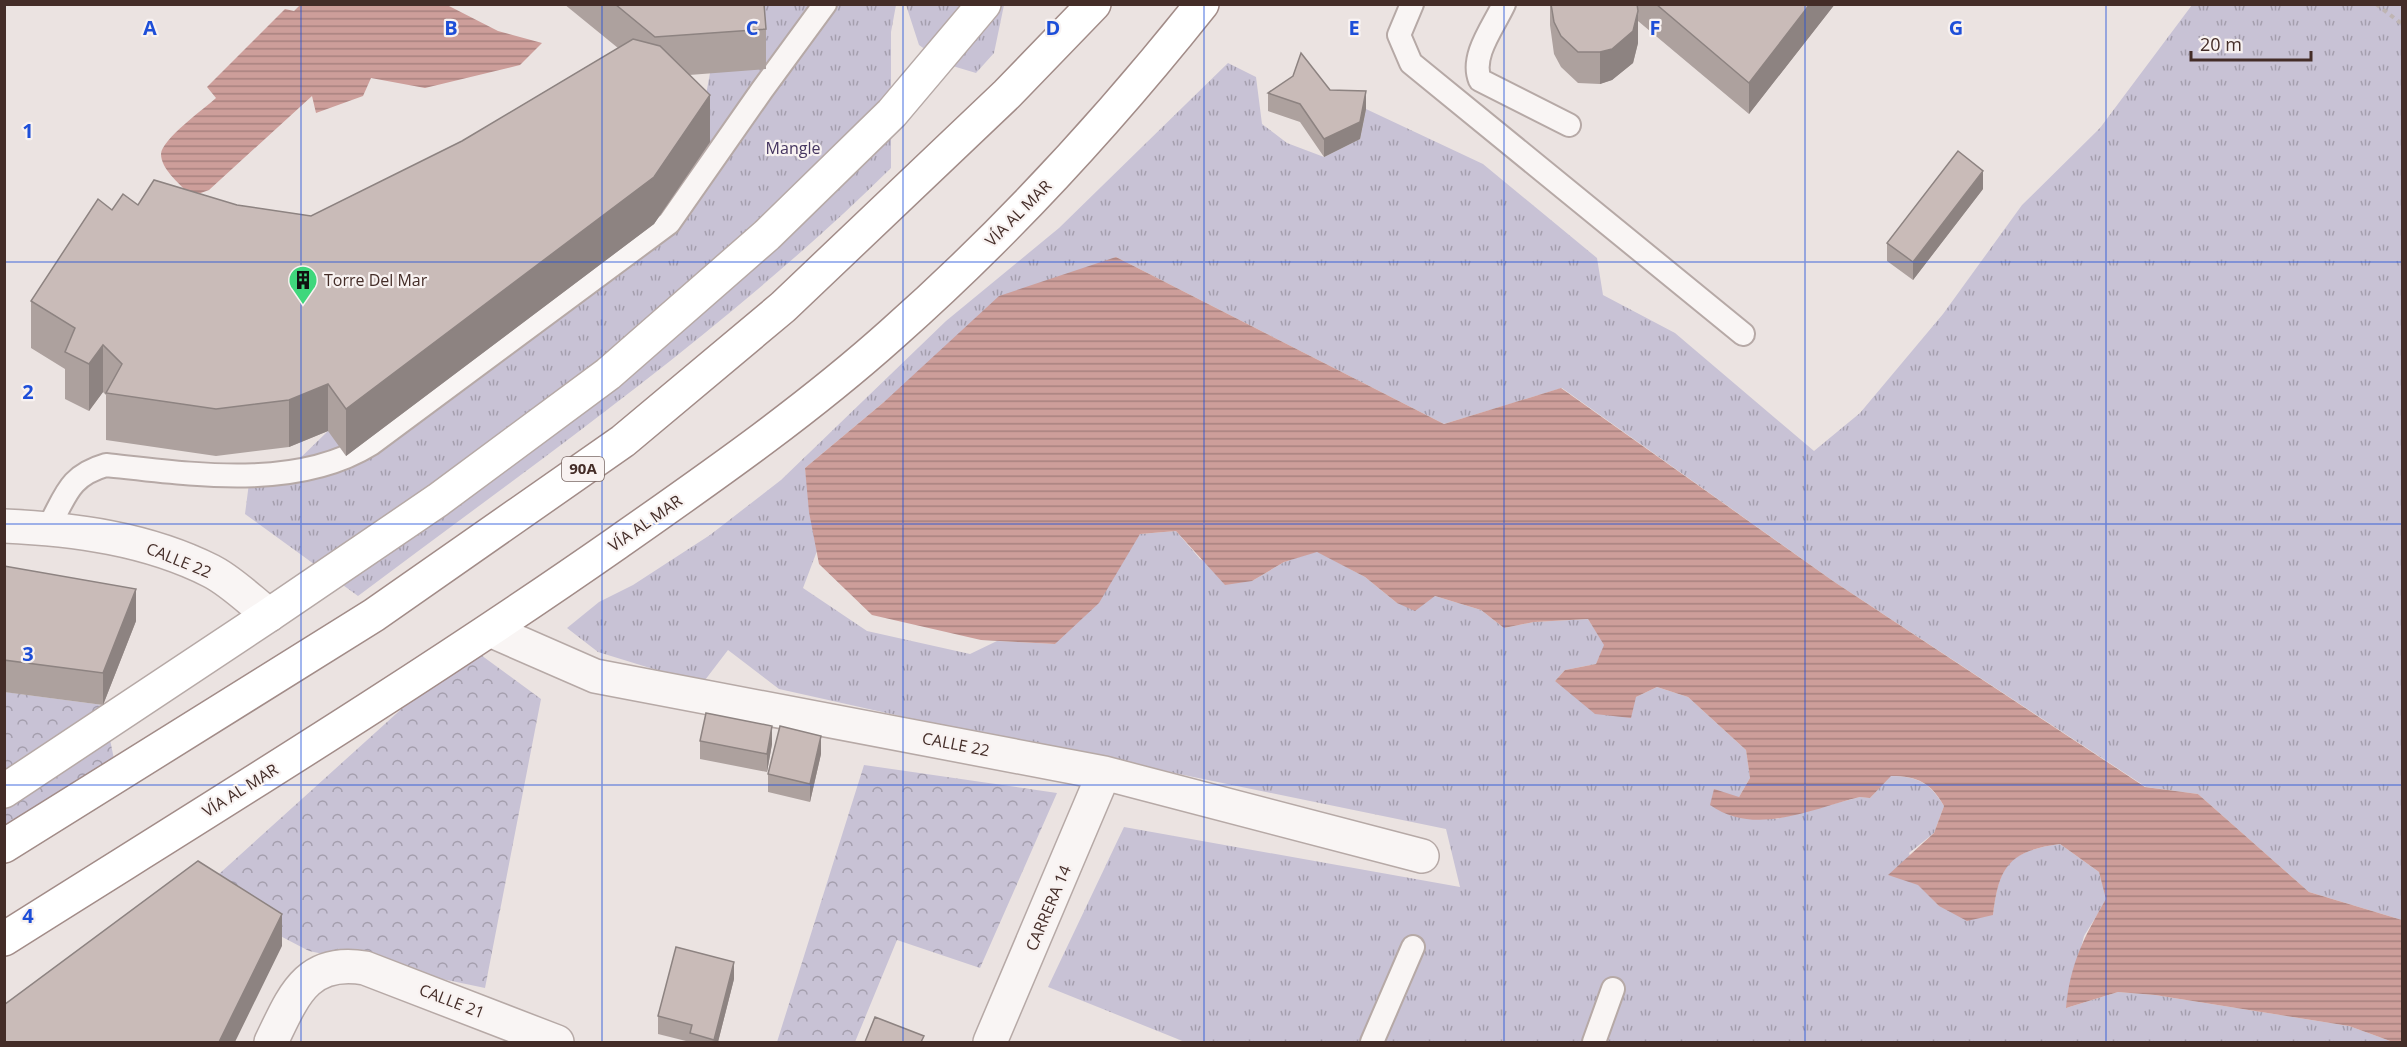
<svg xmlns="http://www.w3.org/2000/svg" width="2407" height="1047" viewBox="0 0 2407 1047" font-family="'Open Sans',sans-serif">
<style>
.grass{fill:url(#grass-tufts)}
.forest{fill:url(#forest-crowns)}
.water{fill:url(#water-rules)}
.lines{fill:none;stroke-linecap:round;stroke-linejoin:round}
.lane-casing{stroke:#b6a9a6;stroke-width:26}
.street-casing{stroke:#b6a9a6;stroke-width:36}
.secondary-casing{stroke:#b6a9a6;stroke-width:36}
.highway-casing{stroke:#a28c88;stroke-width:36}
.path{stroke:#bfb5b3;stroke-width:4;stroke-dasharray:4.5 4.5;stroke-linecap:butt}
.lane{stroke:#f9f5f4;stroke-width:22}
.street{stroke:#f9f5f4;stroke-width:33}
.secondary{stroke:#fff;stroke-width:33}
.highway{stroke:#fff;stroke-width:33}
.wall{fill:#ada19e}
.shaded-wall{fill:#8d8381}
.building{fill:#c9bbb8;stroke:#8d8381;stroke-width:1.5}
.grid{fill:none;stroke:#1d4ed8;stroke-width:1.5;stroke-opacity:0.55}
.labels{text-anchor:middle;stroke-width:4.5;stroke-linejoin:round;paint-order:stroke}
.shield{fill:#f8f2f1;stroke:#7a6864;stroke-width:1.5}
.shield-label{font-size:15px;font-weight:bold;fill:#442d28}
.park-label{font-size:16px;fill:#453560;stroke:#f8f2f1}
.street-label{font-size:16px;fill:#442d28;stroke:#f8f2f1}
.poi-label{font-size:16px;fill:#442d28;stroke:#f8f2f1;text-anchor:start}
.grid-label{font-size:20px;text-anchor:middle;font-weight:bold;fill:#1d4ed8;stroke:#f8f2f1;stroke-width:4.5;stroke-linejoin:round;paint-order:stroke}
</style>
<defs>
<pattern id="grass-tufts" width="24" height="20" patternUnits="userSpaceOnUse" patternTransform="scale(1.5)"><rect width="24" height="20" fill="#c8c2d5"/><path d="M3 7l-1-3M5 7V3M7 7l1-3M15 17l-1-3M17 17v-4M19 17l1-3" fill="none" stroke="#a49ead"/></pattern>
<pattern id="forest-crowns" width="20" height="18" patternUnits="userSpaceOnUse" patternTransform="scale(1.5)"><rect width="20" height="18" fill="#c8c2d5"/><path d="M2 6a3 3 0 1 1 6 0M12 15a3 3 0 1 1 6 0" fill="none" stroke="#a49ead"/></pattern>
<pattern id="water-rules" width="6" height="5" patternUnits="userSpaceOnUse" patternTransform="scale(1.5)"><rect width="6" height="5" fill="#cd9e9a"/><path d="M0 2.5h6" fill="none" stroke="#a8817e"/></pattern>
</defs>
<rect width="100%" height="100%" fill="#ebe3e1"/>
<path class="grass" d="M 733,5 L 896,5 L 891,32 L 891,168 C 730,327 539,460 358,596 L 245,514 L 249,483 L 292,466 L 328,431 L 703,111 L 710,73 Z
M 906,5 L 1004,5 L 994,53 L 976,73 L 946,64 L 919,45 Z
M 2192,5 L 2402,5 L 2402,920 L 2309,892 L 2198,794 L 2146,787 L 1833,581 L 1562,388 L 1444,424 L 1116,257 L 884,402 L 805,468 L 817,551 L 803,588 L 867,631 L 970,654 L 997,641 L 1055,644 L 1140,534 L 1176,531 L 1200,559 L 1252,581 L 1284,562 L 1317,551 L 1365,577 L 1397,603 L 1435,596 L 1481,610 L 1504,628 L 1534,622 L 1588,619 L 1605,645 L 1596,664 L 1565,670 L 1555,681 L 1636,697 L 1657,687 L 1688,697 L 1746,750 L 1750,778 L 1739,797 L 1776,819 L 1860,797 L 1870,798 L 1890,776 C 1918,776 1930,783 1944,806 L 1934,833 L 1909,853 L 1919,885 L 1939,906 L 1993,915 C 1999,865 2009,851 2060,844 L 2099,872 L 2107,899 L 2084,936 L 2066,1008 L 2118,992 L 2155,995 L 2349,1026 L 2393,1042 L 1185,1042 L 1048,987 L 1124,827 L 1460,887 L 1446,829 L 927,722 L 779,689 L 728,650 L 702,684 L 598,652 L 567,628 L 599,602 L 633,585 L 710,535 L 781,480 L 946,321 L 1059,228 L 1228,63 L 1256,77 L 1262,124 L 1287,143 L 1324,157 L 1360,139 L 1366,109 L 1483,164 L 1597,258 L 1603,295 L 1675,333 L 1814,451 L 1860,413 L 1943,314 L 2022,205 L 2100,128 Z"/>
<path class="forest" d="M 470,647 L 541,699 L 485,988 L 309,951 L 198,893 Z
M 5,692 L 103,705 L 116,769 L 5,842 Z
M 864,765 L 1057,793 L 980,968 L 897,940 L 855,1042 L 777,1042 Z"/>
<path class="water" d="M 301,4 L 447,5 L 498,31 L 542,43 L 520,65 L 425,88 L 371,78 L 363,96 L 316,113 L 312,96 L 209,190 L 198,194 L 188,193 C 179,183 161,169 161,154 C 162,139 204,109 216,98 L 207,87 L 285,9 L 294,11 Z
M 1116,257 L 1444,424 L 1561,388 L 1833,581 L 2145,787 L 2198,794 L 2309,892 L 2402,920 L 2402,1042 L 2393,1042 L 2349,1026 L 2155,995 L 2118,992 L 2066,1008 C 2070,964 2084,937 2106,899 L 2099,872 L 2060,844 C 2009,851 1999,866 1993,915 L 1967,921 L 1939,906 L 1918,885 L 1888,875 L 1934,833 L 1944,806 C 1931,783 1918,776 1891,776 L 1870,798 L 1860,797 C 1810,809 1756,837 1710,805 L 1714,789 L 1739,797 L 1750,778 L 1746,750 L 1688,697 L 1657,687 L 1636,697 L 1631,718 L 1595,714 L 1555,681 L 1565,670 L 1596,664 L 1604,645 L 1588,619 L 1534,622 L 1504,628 L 1481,610 L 1435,596 L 1415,611 L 1397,603 L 1365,577 L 1317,552 L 1284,562 L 1252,581 L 1225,585 L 1176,531 L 1140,534 L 1099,603 L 1055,644 L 981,640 L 872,615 L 819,564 L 809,512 L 805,468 L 884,402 L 999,296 Z"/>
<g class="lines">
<g class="lane-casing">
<path id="lane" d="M 1412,4 L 1399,35 L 1411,63 L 1743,334
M 1504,4 C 1494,26 1470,56 1480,80 L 1569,125
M 48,528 C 66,496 68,476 106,465 C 190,474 296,491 371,444 L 669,223 L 762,90 L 825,4
M 1372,1042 L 1413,947
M 1594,1042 L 1613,989"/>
</g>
<g class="street-casing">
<path id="street" d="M 4,526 C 74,529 148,539 211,571 C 231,581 251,601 269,615
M 492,631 L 595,676 L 1104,773 L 1422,856
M 271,1042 C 293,997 306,958 365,968 L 557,1042
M 990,1042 L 1104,773"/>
</g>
<g class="secondary-casing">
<path id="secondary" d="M 4,791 L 269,615 L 438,500 L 608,374 L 767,235 L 892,113 L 984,4"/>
</g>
<g class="highway-casing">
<path id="highway" d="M 4,846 L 374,615 L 623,441 L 783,307 L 1007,94 L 1094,4
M 4,939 C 210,809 418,682 617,543 C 711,477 806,411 892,334 C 1005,234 1108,122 1202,4"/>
</g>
<path class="path" d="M 2376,4 L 2402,24"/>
<use href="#lane" class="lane"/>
<use href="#street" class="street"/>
<use href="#secondary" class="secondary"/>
<use href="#highway" class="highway"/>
</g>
<path class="wall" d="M 564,4 L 764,4 L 766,29 L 766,69 L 689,75 L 710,142 L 654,224 L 346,456 L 328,431 L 289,447 L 216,456 L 106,440 L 106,395 L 103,392 L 89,411 L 65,399 L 65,369 L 31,348 L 31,301 L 112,210 L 138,205 L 237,205 L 311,216 L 462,141 L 618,48 Z
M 1550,4 L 1835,4 L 1749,114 L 1638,21 L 1638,43 L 1633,63 L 1612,80 L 1600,84 L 1578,83 L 1561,67 L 1554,54 L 1550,25 Z
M 1330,90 L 1366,109 L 1360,139 L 1324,157 L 1300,122 L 1268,111 L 1268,93 Z
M 1983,189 L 1913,280 L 1887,261 L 1887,243 Z
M 4,566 L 136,621 L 103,705 L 4,692 Z
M 700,741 L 772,744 L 767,772 L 700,759 Z
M 821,754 L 810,802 L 768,792 L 768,774 Z
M 734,979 L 718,1042 L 690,1042 L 658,1034 L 658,1016 Z"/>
<path class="shaded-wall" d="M 1810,4 L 1835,4 L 1749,114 L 1749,83 Z
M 1638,11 L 1638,43 L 1633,63 L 1612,80 L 1600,84 L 1600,52 Z
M 1366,91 L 1366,109 L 1360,139 L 1324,157 L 1324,139 Z
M 710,95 L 710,142 L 654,224 L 346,456 L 346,409 Z
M 1983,171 L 1983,189 L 1913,280 L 1913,262 Z
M 103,345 L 103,392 L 89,411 L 89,364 Z
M 328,384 L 328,431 L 289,447 L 289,400 Z
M 136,589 L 136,621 L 103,705 L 103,673 Z
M 772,726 L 772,744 L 767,772 L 767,754 Z
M 821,736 L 821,754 L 810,802 L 810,784 Z
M 282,914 L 282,946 L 235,1042 L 219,1042 Z
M 734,962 L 734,979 L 718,1042 L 714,1042 Z"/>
<path class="building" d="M 615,4 L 764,4 L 766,29 L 655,37 Z
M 1551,4 L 1637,4 L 1638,11 L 1633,31 L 1612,49 L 1600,52 L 1578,52 L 1561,36 L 1554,22 Z
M 1656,4 L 1810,4 L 1749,83 Z
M 633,39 L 660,46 L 710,95 L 654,177 L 346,409 L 328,384 L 289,400 L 216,409 L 106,393 L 122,364 L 103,345 L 89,364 L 65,352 L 75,328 L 31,301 L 98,199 L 112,210 L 123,194 L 138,205 L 154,180 L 237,205 L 311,216 L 462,141 Z
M 1301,53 L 1330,90 L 1366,91 L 1360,122 L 1324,139 L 1300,104 L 1268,93 L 1293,76 Z
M 1958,151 L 1983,171 L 1913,262 L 1887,243 Z
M 4,566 L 136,589 L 103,673 L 4,660 Z
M 706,713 L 772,726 L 767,754 L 700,741 Z
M 780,726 L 821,736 L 810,784 L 768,774 Z
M 198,861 L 282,914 L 219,1042 L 4,1042 L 4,1005 Z
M 676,947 L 734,962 L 714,1040 L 690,1033 L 692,1025 L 658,1016 Z
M 875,1017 L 924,1036 L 921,1042 L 865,1042 Z"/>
<path class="grid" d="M 301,4 L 301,1042M 602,4 L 602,1042M 903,4 L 903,1042M 1204,4 L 1204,1042M 1504,4 L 1504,1042M 1805,4 L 1805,1042M 2106,4 L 2106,1042M 4,262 L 2402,262M 4,524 L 2402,524M 4,785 L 2402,785"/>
<defs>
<g id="building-pin" transform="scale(1.5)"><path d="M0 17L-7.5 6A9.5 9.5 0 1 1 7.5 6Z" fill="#3fd77c" stroke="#f8f2f1"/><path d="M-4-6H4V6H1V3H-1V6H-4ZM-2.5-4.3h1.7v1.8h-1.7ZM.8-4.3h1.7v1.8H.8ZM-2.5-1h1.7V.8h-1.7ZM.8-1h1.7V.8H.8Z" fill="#111"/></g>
</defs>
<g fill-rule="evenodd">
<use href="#building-pin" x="303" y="280"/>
</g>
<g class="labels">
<rect class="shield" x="562" y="457" width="42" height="24" rx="4.5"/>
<g class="shield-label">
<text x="583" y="474">90A</text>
</g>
<g class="park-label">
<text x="793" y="154">Mangle</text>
</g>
<g class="street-label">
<text transform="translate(1018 213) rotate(-45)" y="6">VÍA AL MAR</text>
<text transform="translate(645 523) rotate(-35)" y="6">VÍA AL MAR</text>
<text transform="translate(179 560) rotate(22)" y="6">CALLE 22</text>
<text transform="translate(956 744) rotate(11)" y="6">CALLE 22</text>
<text transform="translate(240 790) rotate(-32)" y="6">VÍA AL MAR</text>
<text transform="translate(1048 908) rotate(-67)" y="6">CARRERA 14</text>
<text transform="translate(452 1001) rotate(21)" y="6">CALLE 21</text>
</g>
<g class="poi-label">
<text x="324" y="286">Torre Del Mar</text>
</g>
</g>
<g class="grid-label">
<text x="150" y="35">A</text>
<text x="451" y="35">B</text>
<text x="752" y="35">C</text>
<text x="1053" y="35">D</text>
<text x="1354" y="35">E</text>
<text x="1655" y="35">F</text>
<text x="1956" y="35">G</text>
<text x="28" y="138">1</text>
<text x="28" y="399">2</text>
<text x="28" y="661">3</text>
<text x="28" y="923">4</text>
</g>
<rect width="2407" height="1047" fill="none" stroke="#442d28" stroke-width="12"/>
<path d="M2191 51v9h120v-9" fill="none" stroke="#442d28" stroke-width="3"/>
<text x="2200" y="51" font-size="18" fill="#442d28" stroke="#f8f2f1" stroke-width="4.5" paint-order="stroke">20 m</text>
</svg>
